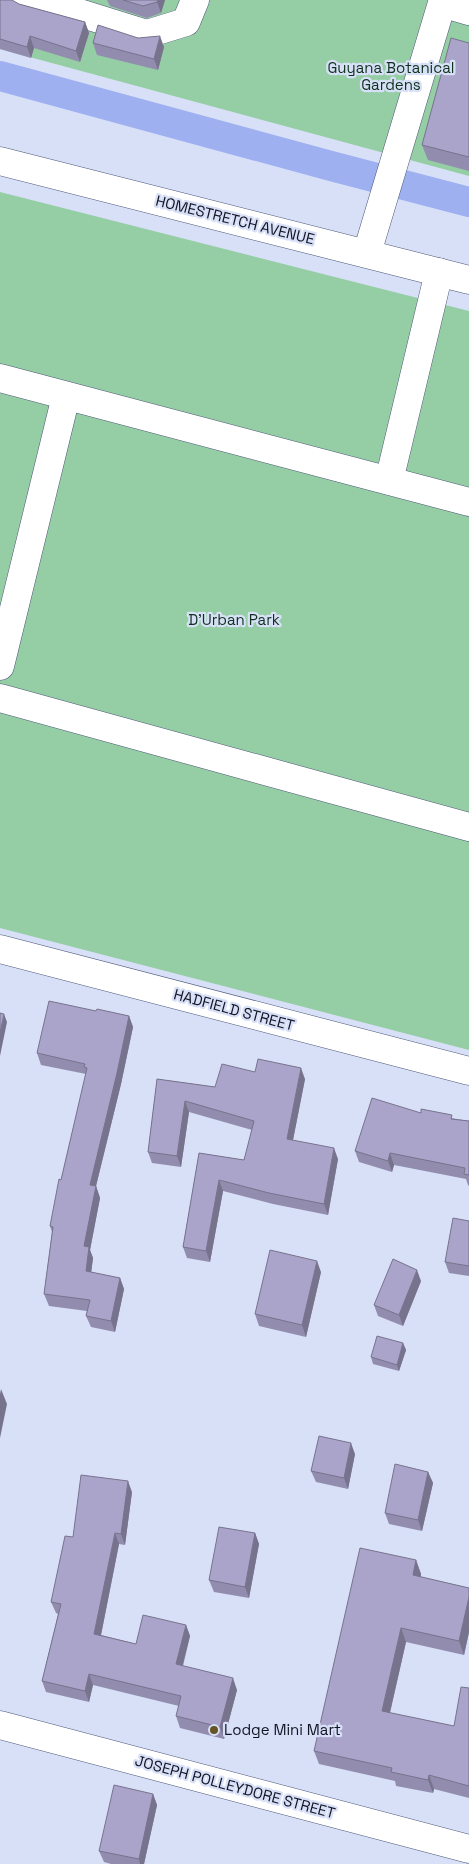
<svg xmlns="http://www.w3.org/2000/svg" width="469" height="1864" viewBox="0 0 469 1864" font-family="'Space Grotesk',sans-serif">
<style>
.green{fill:#95cda4}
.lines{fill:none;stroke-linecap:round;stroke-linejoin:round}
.canal{stroke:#9eb0f0;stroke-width:30}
.minor-casing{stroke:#4d5778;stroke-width:29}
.major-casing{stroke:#4d5778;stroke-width:29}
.minor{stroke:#fff;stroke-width:28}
.major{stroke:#fff;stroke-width:28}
.wall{fill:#928dae}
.shaded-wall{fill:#77738d}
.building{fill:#aaa4ca;stroke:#77738d}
.poi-dot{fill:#645421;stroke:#d8e0f8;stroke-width:2}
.labels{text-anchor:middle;stroke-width:4.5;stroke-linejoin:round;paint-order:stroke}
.park-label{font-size:15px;fill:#0e321b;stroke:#d8e0f8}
.street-label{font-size:15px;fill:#111422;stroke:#d8e0f8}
.poi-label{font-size:15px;fill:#111422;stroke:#d8e0f8;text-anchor:start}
</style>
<rect width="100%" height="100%" fill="#d8e0f8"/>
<path class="green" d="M 0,0 L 469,0 L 469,176 L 0,49 Z
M 0,192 L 469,311 L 469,1050 L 0,928 Z"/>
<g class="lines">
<path class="canal" d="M 0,76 L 331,166 L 469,202"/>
<g class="minor-casing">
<path id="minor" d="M 27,0 L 76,12 L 147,34 L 186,22 L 195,0
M 367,253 L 442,3 L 469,11
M 0,378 L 469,502
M 389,481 L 439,272
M 0,666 L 66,396
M 0,698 L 469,827
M 0,949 L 469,1071
M 0,1725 L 469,1849"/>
</g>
<g class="major-casing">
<path id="major" d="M 0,161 L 469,280"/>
</g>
<use href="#minor" class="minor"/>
<use href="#major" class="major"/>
</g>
<path class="wall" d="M 0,0 L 19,4 L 85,22 L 89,33 L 80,62 L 34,48 L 31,58 L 0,49 Z
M 107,0 L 165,0 L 161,13 L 147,18 L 110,6 Z
M 93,43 L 164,47 L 158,70 L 97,55 Z
M 469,43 L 469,171 L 428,160 L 422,145 Z
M 96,1011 L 129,1016 L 133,1027 L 121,1084 L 96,1186 L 100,1198 L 90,1250 L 93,1258 L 91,1272 L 120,1278 L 124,1289 L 115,1332 L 91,1327 L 86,1316 L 87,1311 L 49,1306 L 44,1294 L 52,1232 L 50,1226 L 86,1074 L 41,1065 L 37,1053 Z
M 255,1072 L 305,1079 L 293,1140 L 338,1159 L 328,1215 L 273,1204 L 223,1191 L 210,1262 L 187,1258 L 183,1247 L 199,1153 L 244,1160 L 252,1130 L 189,1112 L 181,1167 L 152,1163 L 148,1152 L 157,1079 L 215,1087 Z
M 421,1113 L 469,1121 L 469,1186 L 468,1185 L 466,1179 L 394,1165 L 392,1172 L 359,1162 L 355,1151 Z
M 469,1221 L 469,1276 L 449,1273 L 445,1262 Z
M 321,1272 L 306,1337 L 259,1326 L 255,1314 Z
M 421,1281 L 403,1326 L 378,1316 L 374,1305 Z
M 403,1343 L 406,1350 L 399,1371 L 373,1364 L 371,1357 Z
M 355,1454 L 348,1489 L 316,1482 L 311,1471 Z
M 428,1472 L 433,1483 L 422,1531 L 389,1524 L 385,1513 Z
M 132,1492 L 125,1545 L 119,1544 L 101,1635 L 136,1644 L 186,1625 L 190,1636 L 183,1666 L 237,1690 L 224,1739 L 180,1728 L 176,1716 L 179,1706 L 93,1685 L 89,1702 L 46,1692 L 42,1681 L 58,1614 L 56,1613 L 51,1602 L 73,1537 Z
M 255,1533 L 259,1544 L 249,1598 L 214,1592 L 209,1580 Z
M 416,1560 L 421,1574 L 421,1577 L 469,1588 L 469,1632 L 464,1655 L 406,1642 L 390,1713 L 454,1726 L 469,1688 L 469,1798 L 434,1789 L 433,1793 L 396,1786 L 395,1781 L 319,1764 L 314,1751 Z
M 153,1794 L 157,1805 L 144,1864 L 111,1864 L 104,1862 L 99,1851 Z"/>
<path class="shaded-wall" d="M 158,0 L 165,0 L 161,13 L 157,2 Z
M 85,22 L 89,33 L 80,62 L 76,51 Z
M 30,36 L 34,48 L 31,58 L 27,47 Z
M 160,36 L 164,47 L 158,70 L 154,59 Z
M 4,1014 L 7,1022 L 0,1056 L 0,1033 Z
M 129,1016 L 133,1027 L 121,1084 L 96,1186 L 100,1198 L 90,1250 L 93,1258 L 90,1282 L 86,1271 L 84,1246 L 90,1185 Z
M 301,1068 L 305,1079 L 291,1150 L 287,1139 Z
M 185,1101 L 189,1112 L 181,1167 L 177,1156 Z
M 334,1148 L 338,1159 L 328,1215 L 324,1204 Z
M 390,1153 L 394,1165 L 392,1172 L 388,1161 Z
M 219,1180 L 223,1191 L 210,1262 L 206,1251 Z
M 317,1261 L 321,1272 L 306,1337 L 302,1325 Z
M 417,1270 L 421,1281 L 403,1326 L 399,1315 Z
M 120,1278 L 124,1289 L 115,1332 L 111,1321 Z
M 403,1343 L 406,1350 L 399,1371 L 397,1365 Z
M 1,1389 L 7,1404 L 0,1438 L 0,1394 Z
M 351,1443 L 355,1454 L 348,1489 L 344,1478 Z
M 428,1472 L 433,1483 L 422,1531 L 418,1520 Z
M 128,1481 L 132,1492 L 125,1545 L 121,1534 Z
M 115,1533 L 119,1544 L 99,1645 L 94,1634 Z
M 255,1533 L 259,1544 L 249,1598 L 245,1587 Z
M 416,1560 L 421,1574 L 418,1589 L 413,1575 Z
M 469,1597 L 469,1632 L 464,1655 L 459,1641 Z
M 186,1625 L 190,1636 L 180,1675 L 176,1664 Z
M 401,1628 L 406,1642 L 387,1725 L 382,1711 Z
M 89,1674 L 93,1685 L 89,1702 L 85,1691 Z
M 233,1678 L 237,1690 L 224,1739 L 220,1727 Z
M 429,1775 L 434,1789 L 433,1793 L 428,1780 Z
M 153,1794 L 157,1805 L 144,1864 L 140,1864 L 139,1859 Z"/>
<path class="building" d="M 0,0 L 12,0 L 19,4 L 85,22 L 76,51 L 30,36 L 27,47 L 0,39 Z
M 123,0 L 158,0 L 157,2 L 143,6 Z
M 98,25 L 138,38 L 160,36 L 154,59 L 93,43 Z
M 451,38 L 469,43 L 469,157 L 422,145 Z
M 49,1001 L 96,1011 L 97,1009 L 129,1016 L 117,1073 L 90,1185 L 96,1186 L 84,1246 L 89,1247 L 86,1271 L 120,1278 L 111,1321 L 86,1316 L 90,1300 L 44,1294 L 53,1227 L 50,1226 L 59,1179 L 61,1180 L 87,1068 L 84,1067 L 85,1064 L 37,1053 Z
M 0,1013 L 4,1014 L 0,1033 Z
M 258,1059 L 301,1068 L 287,1139 L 334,1148 L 324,1204 L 269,1193 L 219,1180 L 206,1251 L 183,1247 L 199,1153 L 244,1160 L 254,1121 L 185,1101 L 177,1156 L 148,1152 L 157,1079 L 215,1087 L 222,1064 L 255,1072 Z
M 372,1098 L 421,1113 L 421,1109 L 452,1115 L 451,1119 L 469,1121 L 469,1175 L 464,1174 L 465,1168 L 390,1153 L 388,1161 L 355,1151 Z
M 453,1218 L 469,1221 L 469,1266 L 445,1262 Z
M 270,1250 L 317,1261 L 302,1325 L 255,1314 Z
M 393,1259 L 417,1270 L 399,1315 L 374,1305 Z
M 377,1336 L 403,1343 L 397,1365 L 371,1357 Z
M 319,1436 L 351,1443 L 344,1478 L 311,1471 Z
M 395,1464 L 428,1472 L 418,1520 L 385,1513 Z
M 81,1475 L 128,1481 L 121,1534 L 115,1533 L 94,1634 L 136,1644 L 143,1615 L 186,1625 L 176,1664 L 233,1678 L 220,1727 L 176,1716 L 181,1696 L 89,1674 L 85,1691 L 42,1681 L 61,1604 L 51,1602 L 65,1536 L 73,1537 Z
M 219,1527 L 255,1533 L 245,1587 L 209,1580 Z
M 360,1548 L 416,1560 L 413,1575 L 469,1588 L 469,1597 L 459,1641 L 401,1628 L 382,1711 L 454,1726 L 461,1687 L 469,1688 L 469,1786 L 429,1775 L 428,1780 L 391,1772 L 392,1768 L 314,1751 Z
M 114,1785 L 153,1794 L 139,1859 L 99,1851 Z"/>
<circle class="poi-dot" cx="214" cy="1730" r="5"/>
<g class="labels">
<g class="park-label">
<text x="391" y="73">Guyana Botanical<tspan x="391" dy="17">Gardens</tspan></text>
<text x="234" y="625">D'Urban Park</text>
</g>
<g class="street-label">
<text transform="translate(235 220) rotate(14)" y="5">HOMESTRETCH AVENUE</text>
<text transform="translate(234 1010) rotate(15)" y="5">HADFIELD STREET</text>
<text transform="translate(235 1787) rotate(15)" y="5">JOSEPH POLLEYDORE STREET</text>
</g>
<g class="poi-label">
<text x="224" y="1735">Lodge Mini Mart</text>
</g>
</g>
</svg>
